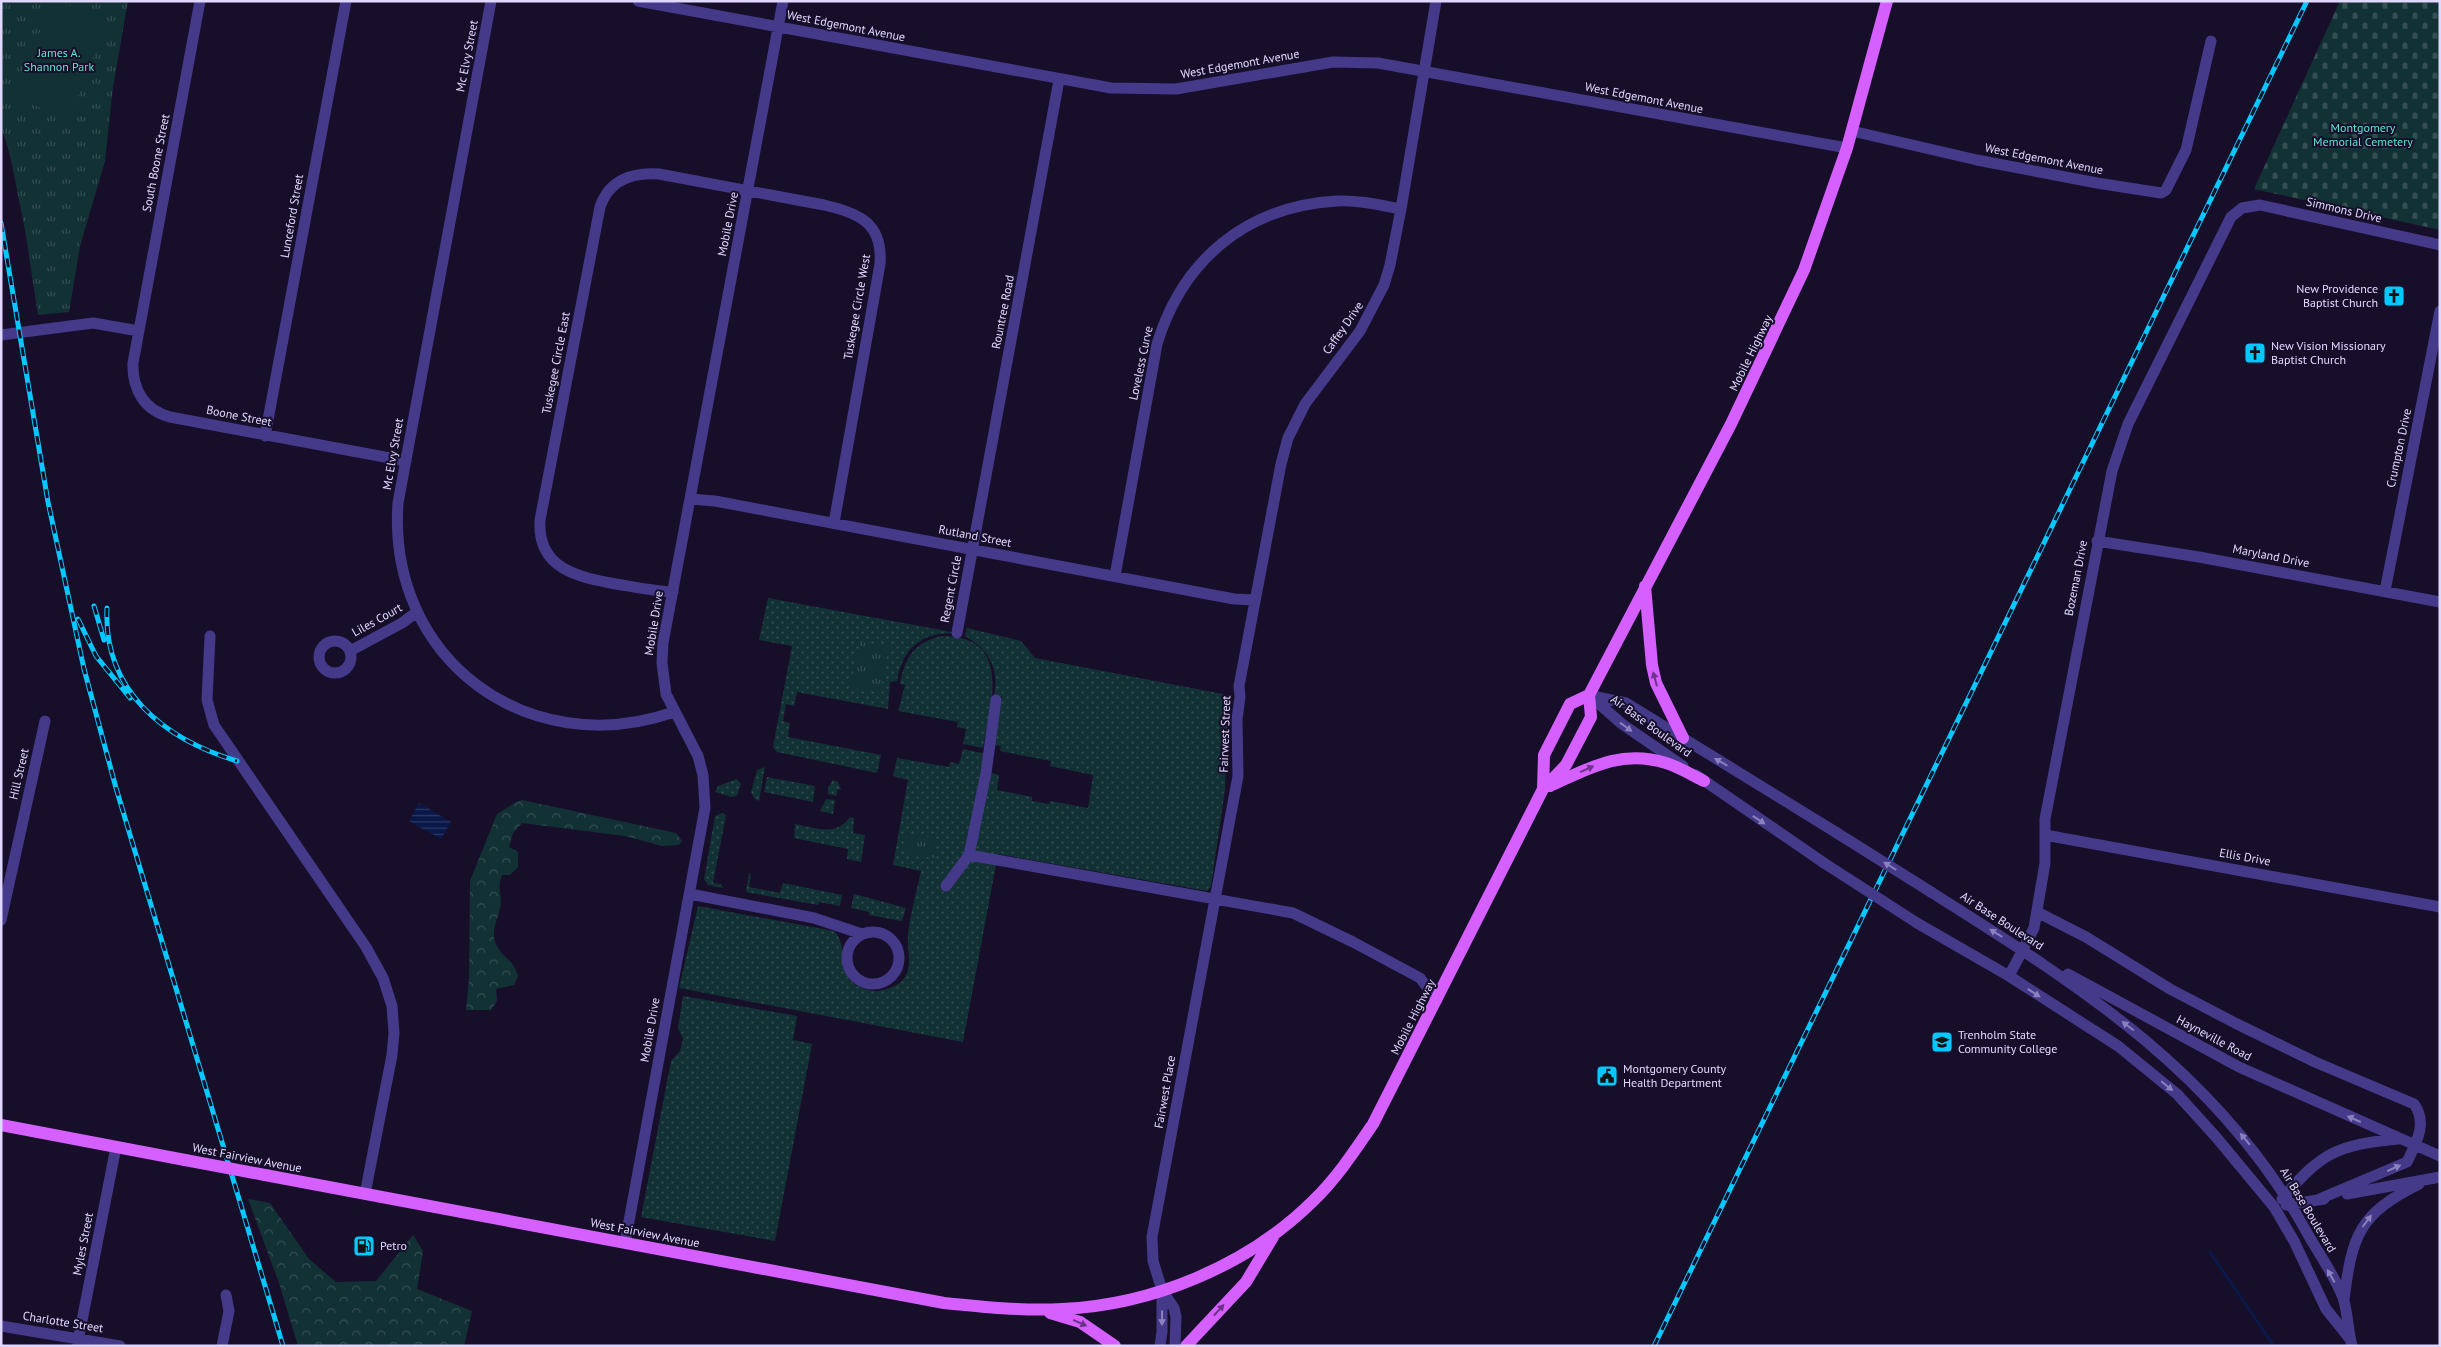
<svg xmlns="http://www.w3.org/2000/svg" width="2441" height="1347" viewBox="0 0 2441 1347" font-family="'PT Sans',sans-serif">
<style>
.grass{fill:url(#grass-dots)}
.forest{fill:url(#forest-crowns)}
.cemetery{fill:url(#cemetery-stones)}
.park{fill:url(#park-tufts)}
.pitch{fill:#123134}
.water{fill:url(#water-rules)}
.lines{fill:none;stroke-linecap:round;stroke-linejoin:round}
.stream{stroke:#091849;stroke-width:3}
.minor{stroke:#45398a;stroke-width:11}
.major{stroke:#d65fff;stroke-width:12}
.rail-casing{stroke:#04c8ff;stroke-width:5}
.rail{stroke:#170f2a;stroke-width:3;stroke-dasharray:9;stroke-linecap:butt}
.minor-bridge{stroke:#45398a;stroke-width:11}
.major-bridge{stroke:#d65fff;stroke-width:12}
.oneway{fill:#6d338a}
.oneway2{fill:#8b81bf}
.labels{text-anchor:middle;stroke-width:4;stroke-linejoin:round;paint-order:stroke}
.street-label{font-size:12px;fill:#e1d8ff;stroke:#170f2a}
.park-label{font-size:12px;fill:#5ee5d3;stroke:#170f2a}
.poi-label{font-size:12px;fill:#e1d8ff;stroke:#170f2a;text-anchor:start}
</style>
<defs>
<pattern id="grass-dots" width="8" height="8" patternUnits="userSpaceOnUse" patternTransform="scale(1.25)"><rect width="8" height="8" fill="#123134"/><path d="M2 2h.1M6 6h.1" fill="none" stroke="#344e52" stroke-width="1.8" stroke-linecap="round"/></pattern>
<pattern id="forest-crowns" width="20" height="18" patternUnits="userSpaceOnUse" patternTransform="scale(1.25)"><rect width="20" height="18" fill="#123134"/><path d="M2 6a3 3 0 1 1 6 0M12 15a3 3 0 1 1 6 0" fill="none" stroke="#344e52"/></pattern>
<pattern id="cemetery-stones" width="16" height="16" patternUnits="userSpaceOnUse" patternTransform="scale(1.25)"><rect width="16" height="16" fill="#123134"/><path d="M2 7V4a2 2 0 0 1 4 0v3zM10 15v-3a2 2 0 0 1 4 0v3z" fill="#344e52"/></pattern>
<pattern id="park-tufts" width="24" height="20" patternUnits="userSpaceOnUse" patternTransform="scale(1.25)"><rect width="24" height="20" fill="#123134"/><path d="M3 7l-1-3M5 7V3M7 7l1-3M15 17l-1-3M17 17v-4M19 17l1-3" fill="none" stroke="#344e52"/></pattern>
<pattern id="water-rules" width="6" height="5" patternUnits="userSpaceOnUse" patternTransform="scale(1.25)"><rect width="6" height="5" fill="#091849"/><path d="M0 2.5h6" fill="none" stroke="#2d3964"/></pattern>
</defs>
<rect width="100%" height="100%" fill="#170f2a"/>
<path class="grass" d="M 768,598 L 957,633 C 922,632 903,647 897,681 L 890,682 L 888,709 L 797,692 L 794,706 L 786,704 L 783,721 L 790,723 L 788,737 L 881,755 L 877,773 L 777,752 L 773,747 L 792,646 L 759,640 Z
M 967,628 L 1021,641 L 1035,658 L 1228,695 L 1225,790 L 1211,886 L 1207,891 L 998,854 L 963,1042 L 679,988 L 698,906 L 834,931 C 849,946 836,966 853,983 C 858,987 872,992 878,991 C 889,989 899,986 905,977 C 912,965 908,956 908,943 C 907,926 917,890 921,871 L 893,865 L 908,780 L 893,776 L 897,758 L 949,767 L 950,762 L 959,764 L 963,749 L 991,755 L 986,772 L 999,775 L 997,790 L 1032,797 L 1032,801 L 1049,804 L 1050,801 L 1088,808 L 1093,775 L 1050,766 L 1051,761 L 1000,751 L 1001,746 L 993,745 L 1002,697 L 994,695 C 1000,668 988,649 965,636 Z
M 941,636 C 1013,635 991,704 983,748 L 963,744 L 966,729 L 957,727 L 958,722 L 898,711 L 905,685 L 900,684 C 905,657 914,643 941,636 Z
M 765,767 L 759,801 L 755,799 L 751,792 L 757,770 Z
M 767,777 L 815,786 L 813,802 L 764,792 Z
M 737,779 L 741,784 L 737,796 L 731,797 L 715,792 L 718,786 Z
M 833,780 L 838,782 L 841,790 L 838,789 L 836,796 L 828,794 L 828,788 Z
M 826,799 L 835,800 L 833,814 L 820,811 Z
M 722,813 L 726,815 L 713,883 L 721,884 L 723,888 L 708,885 L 704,879 L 715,816 Z
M 850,817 L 854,818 L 853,833 L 865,835 L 861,862 L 847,859 L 848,849 L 794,838 L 795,824 C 816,828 836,837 850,817 Z
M 749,873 L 751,874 L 749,887 L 780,893 L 783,883 L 842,895 L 840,906 L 819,902 L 818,905 L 746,892 Z
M 854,894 L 906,908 L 902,921 L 869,915 L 869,912 L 851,908 Z
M 683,996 L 797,1016 L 793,1040 L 812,1044 L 775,1241 L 641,1217 L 671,1061 L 680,1051 L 683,1039 L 678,1028 Z"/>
<path class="forest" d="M 522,800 L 676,833 L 682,841 L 679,845 L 662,846 L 625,836 L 522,823 L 513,833 L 509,847 L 518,852 L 518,867 L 510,875 L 502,875 C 497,889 501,888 501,901 C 500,921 486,931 500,951 C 509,962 513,960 518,976 L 514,985 L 496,989 L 497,1001 L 491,1010 L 466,1010 L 469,978 L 470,881 L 497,814 C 507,809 510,804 522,800 Z
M 248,1199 L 270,1203 L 309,1259 L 336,1282 L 376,1281 L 413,1235 L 423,1251 L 417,1289 L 472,1311 L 464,1346 L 298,1346 L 279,1283 Z"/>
<path class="cemetery" d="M 2340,1 L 2440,1 L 2440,230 L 2254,189 Z"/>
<path class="park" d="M 1,1 L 128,1 L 113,87 L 105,161 L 80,246 L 69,312 L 38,315 L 25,230 L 10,155 L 1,126 Z
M 860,641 L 889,647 L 880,693 L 850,687 Z
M 907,834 L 938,839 L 934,858 L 904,853 Z"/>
<path class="pitch" d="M 52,1 L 58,1 L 108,21 L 69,119 L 14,97 Z"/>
<path class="water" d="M 419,803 L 451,822 L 441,839 L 409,821 Z"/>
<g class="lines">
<path class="stream" d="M 2210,1252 L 2274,1346"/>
<path class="minor" d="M 200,1 L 133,363 C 132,389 144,410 170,417 L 406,461
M 491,1 L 398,503 C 387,659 528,763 674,712
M 638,1 L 1111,88 L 1176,89 L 1333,62 L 1378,63 L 1847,148
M 1852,131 L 1977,160 L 2097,183 L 2161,193 L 2166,190 L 2186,150 L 2211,41
M 1,335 L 93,323 L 139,331
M 265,436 L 346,1
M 690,499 L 715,501 L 1234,599 L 1255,600
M 2097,541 L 2199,557 L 2440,602
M 1115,576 L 1157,344 C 1183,259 1247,206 1337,201 C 1359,200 1380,205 1401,209
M 2385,591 L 2440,311
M 673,592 C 654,591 635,587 616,584 C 578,577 537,569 540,520 L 600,207 C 609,180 632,172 659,174 L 824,205 C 859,213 883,223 880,264 L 834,523
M 957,633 L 1059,80
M 210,636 L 207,700 L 214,725 L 366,947 L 383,978 L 392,1006 L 394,1033 L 392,1055 L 365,1194
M319 657a16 16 0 1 1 32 0a16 16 0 1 1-32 0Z
M 350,651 L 402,623 L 417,612
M 1589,695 L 1622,724 L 1683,766
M 1592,696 L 1626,703 L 1837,833
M 1696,775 L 1824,863
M 2045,835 L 2440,907
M 969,855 L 1293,913 L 1353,942 L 1420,978 L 1437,1000
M 946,886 L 969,855 L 986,773 L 996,700
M 1931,892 C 2083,988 2222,1075 2310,1238 C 2320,1255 2339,1283 2344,1301 C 2348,1316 2348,1331 2352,1346
M 690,894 L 814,918 L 862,934
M 2037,912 L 2086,937 L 2170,989 L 2235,1023 L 2315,1062 L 2414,1104 C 2428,1123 2416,1143 2407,1162 L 2317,1200
M 1,920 L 45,721
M 1917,923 L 2009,976 L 2118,1046 L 2177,1094 L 2216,1137 L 2274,1207 L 2294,1241 L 2326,1309 L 2350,1339
M847 958a26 26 0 1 1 52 0a26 26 0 1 1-52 0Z
M 2068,974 L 2239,1067 L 2440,1156
M 2009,976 L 2034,928 L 2045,863 L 2045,819 L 2112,471 L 2128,424 L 2231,217 L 2242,208 L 2260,205 L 2440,245
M 2347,1194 L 2440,1177
M 2282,1199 C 2322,1152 2337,1145 2398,1139
M 2286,1205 L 2324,1199
M 625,1243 L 705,808 L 703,775 L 698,756 L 666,694 L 662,663 L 663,643 L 783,1
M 2344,1300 C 2352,1235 2359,1214 2419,1184
M 1,1326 L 120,1346
M 77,1346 L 116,1147
M 222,1346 L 229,1311 L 226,1295
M 1160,1346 L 1162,1332 L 1162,1290
M 1175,1346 L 1176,1317 L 1174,1308 L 1162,1290 L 1153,1261 L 1152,1237 L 1238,776 L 1237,719 L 1240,697 L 1239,686 L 1281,464 L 1288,438 L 1305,404 L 1360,331 L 1384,285 L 1390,265 L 1401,209 L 1436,1"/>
<path class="major" d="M 1645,586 L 1652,665 L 1656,683 L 1683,738
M 1550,786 C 1589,768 1621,749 1666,763 C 1679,767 1692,775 1704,781
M 1543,789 L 1544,755 L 1570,704 L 1589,695
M 1,1125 L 185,1160
M 265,1175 L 944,1303 C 983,1307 1022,1311 1062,1309 C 1152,1305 1247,1266 1312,1202 C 1336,1179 1354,1152 1373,1124 L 1543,789 L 1566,765 L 1591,717 L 1589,695 L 1731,424 L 1804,270 L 1847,148 L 1887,1
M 1050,1313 L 1080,1322 L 1115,1346
M 1186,1346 L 1246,1282 L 1273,1237"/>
<g class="rail-casing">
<path id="rail" d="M 1,223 L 48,502 L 84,669 L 116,788 L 283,1346
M 94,606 L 104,640
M 107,608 C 103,691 164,739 237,761
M 78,619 L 96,656 L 130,698
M 1654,1346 L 2307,1"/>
</g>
<use href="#rail" class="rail"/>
<path class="minor-bridge" d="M 1837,833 L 1931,892
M 1824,863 L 1917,923"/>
<path class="major-bridge" d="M 185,1160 L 265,1175"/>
</g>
<defs><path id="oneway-solid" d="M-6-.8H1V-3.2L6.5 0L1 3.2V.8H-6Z" transform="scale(1.25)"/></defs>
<g class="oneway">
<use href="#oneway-solid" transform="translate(1655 679) rotate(-105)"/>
<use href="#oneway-solid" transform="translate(1587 769) rotate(-24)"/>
<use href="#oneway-solid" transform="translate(1219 1310) rotate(-47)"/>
<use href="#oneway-solid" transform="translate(1080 1323) rotate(24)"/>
</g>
<g class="oneway2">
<use href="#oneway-solid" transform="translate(1626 727) rotate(36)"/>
<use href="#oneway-solid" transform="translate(1721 762) rotate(-150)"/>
<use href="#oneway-solid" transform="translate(1759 820) rotate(34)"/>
<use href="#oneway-solid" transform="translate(1890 866) rotate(-148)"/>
<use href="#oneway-solid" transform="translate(1996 933) rotate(-148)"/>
<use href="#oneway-solid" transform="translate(2034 993) rotate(33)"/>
<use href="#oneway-solid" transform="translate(2128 1026) rotate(-143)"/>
<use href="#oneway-solid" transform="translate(2167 1086) rotate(39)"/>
<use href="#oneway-solid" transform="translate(2354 1119) rotate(-156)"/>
<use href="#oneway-solid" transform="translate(2245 1139) rotate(-130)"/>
<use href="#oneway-solid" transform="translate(2394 1168) rotate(-24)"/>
<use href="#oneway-solid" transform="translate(2367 1221) rotate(-53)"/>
<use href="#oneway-solid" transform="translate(2331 1276) rotate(-119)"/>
<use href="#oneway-solid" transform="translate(1162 1318) rotate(90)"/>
</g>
<defs>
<g id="church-square" transform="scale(1.125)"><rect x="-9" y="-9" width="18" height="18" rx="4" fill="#04c8ff" stroke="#170f2a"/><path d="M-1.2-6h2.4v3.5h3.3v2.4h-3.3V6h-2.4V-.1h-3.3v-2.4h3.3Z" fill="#111"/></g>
<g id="university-square" transform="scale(1.125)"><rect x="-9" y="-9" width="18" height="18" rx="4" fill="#04c8ff" stroke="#170f2a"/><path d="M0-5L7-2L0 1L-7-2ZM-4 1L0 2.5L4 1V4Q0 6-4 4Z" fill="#111"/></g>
<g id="civic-square" transform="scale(1.125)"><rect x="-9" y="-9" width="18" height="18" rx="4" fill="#04c8ff" stroke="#170f2a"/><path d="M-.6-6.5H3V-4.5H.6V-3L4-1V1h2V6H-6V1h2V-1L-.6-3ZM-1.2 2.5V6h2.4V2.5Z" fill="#111"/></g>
<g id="fuel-square" transform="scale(1.125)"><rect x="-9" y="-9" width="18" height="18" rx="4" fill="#04c8ff" stroke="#170f2a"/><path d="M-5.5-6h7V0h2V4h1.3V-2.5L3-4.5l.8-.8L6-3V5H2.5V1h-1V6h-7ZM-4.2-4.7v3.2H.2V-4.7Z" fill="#111"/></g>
</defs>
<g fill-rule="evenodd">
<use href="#church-square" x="2394" y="296"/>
<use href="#church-square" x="2255" y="353"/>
<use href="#university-square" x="1942" y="1042"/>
<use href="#civic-square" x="1607" y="1076"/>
<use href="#fuel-square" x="364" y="1246"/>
</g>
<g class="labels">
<g class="street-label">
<text transform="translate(846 26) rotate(11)" y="4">West Edgemont Avenue</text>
<text transform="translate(467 56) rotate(-79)" y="4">Mc Elvy Street</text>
<text transform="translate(1240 64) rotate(-10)" y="4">West Edgemont Avenue</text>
<text transform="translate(1644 98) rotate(11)" y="4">West Edgemont Avenue</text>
<text transform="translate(2044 159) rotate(11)" y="4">West Edgemont Avenue</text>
<text transform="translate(156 163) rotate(-79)" y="4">South Boone Street</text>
<text transform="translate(2344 210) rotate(13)" y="4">Simmons Drive</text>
<text transform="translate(292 216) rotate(-80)" y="4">Lunceford Street</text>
<text transform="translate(728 224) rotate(-79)" y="4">Mobile Drive</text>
<text transform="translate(857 307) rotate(-80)" y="4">Tuskegee Circle West</text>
<text transform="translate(1003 312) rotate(-79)" y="4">Rountree Road</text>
<text transform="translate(1343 328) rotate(-55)" y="4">Caffey Drive</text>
<text transform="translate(1751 353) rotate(-64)" y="4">Mobile Highway</text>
<text transform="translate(556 363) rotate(-79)" y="4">Tuskegee Circle East</text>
<text transform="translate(1141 363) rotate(-78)" y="4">Loveless Curve</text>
<text transform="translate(239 416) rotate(11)" y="4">Boone Street</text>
<text transform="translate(2399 448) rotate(-78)" y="4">Crumpton Drive</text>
<text transform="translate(393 454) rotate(-80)" y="4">Mc Elvy Street</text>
<text transform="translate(975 536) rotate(11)" y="4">Rutland Street</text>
<text transform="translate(2271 556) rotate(11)" y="4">Maryland Drive</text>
<text transform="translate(2076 578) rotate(-79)" y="4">Bozeman Drive</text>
<text transform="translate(951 589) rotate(-79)" y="4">Regent Circle</text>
<text transform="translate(377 620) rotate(-29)" y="4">Liles Court</text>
<text transform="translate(654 623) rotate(-81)" y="4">Mobile Drive</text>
<text transform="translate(1651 726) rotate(36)" y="4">Air Base Boulevard</text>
<text transform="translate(1225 734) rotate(-88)" y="4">Fairwest Street</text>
<text transform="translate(19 774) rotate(-77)" y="4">Hill Street</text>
<text transform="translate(2245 857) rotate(10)" y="4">Ellis Drive</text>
<text transform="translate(2002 921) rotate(33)" y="4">Air Base Boulevard</text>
<text transform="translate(1413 1017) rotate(-63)" y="4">Mobile Highway</text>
<text transform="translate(650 1030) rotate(-80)" y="4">Mobile Drive</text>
<text transform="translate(2214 1038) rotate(28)" y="4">Hayneville Road</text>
<text transform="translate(1165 1092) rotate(-80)" y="4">Fairwest Place</text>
<text transform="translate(247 1158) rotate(11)" y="4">West Fairview Avenue</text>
<text transform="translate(2308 1210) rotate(59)" y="4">Air Base Boulevard</text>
<text transform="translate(645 1233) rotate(11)" y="4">West Fairview Avenue</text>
<text transform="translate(83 1244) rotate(-79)" y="4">Myles Street</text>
<text transform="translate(63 1322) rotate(9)" y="4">Charlotte Street</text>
</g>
<g class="park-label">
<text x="59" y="57">James A.<tspan x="59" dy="14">Shannon Park</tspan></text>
<text x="2363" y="132">Montgomery<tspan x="2363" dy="14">Memorial Cemetery</tspan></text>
</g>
<g class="poi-label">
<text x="2378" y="293" text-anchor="end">New Providence<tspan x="2378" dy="14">Baptist Church</tspan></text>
<text x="2271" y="350">New Vision Missionary<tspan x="2271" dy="14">Baptist Church</tspan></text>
<text x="1958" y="1039">Trenholm State<tspan x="1958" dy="14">Community College</tspan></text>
<text x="1623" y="1073">Montgomery County<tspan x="1623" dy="14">Health Department</tspan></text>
<text x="380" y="1250">Petro</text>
</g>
</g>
<rect width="2441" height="1347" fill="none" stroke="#e1d8ff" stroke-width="5"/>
</svg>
